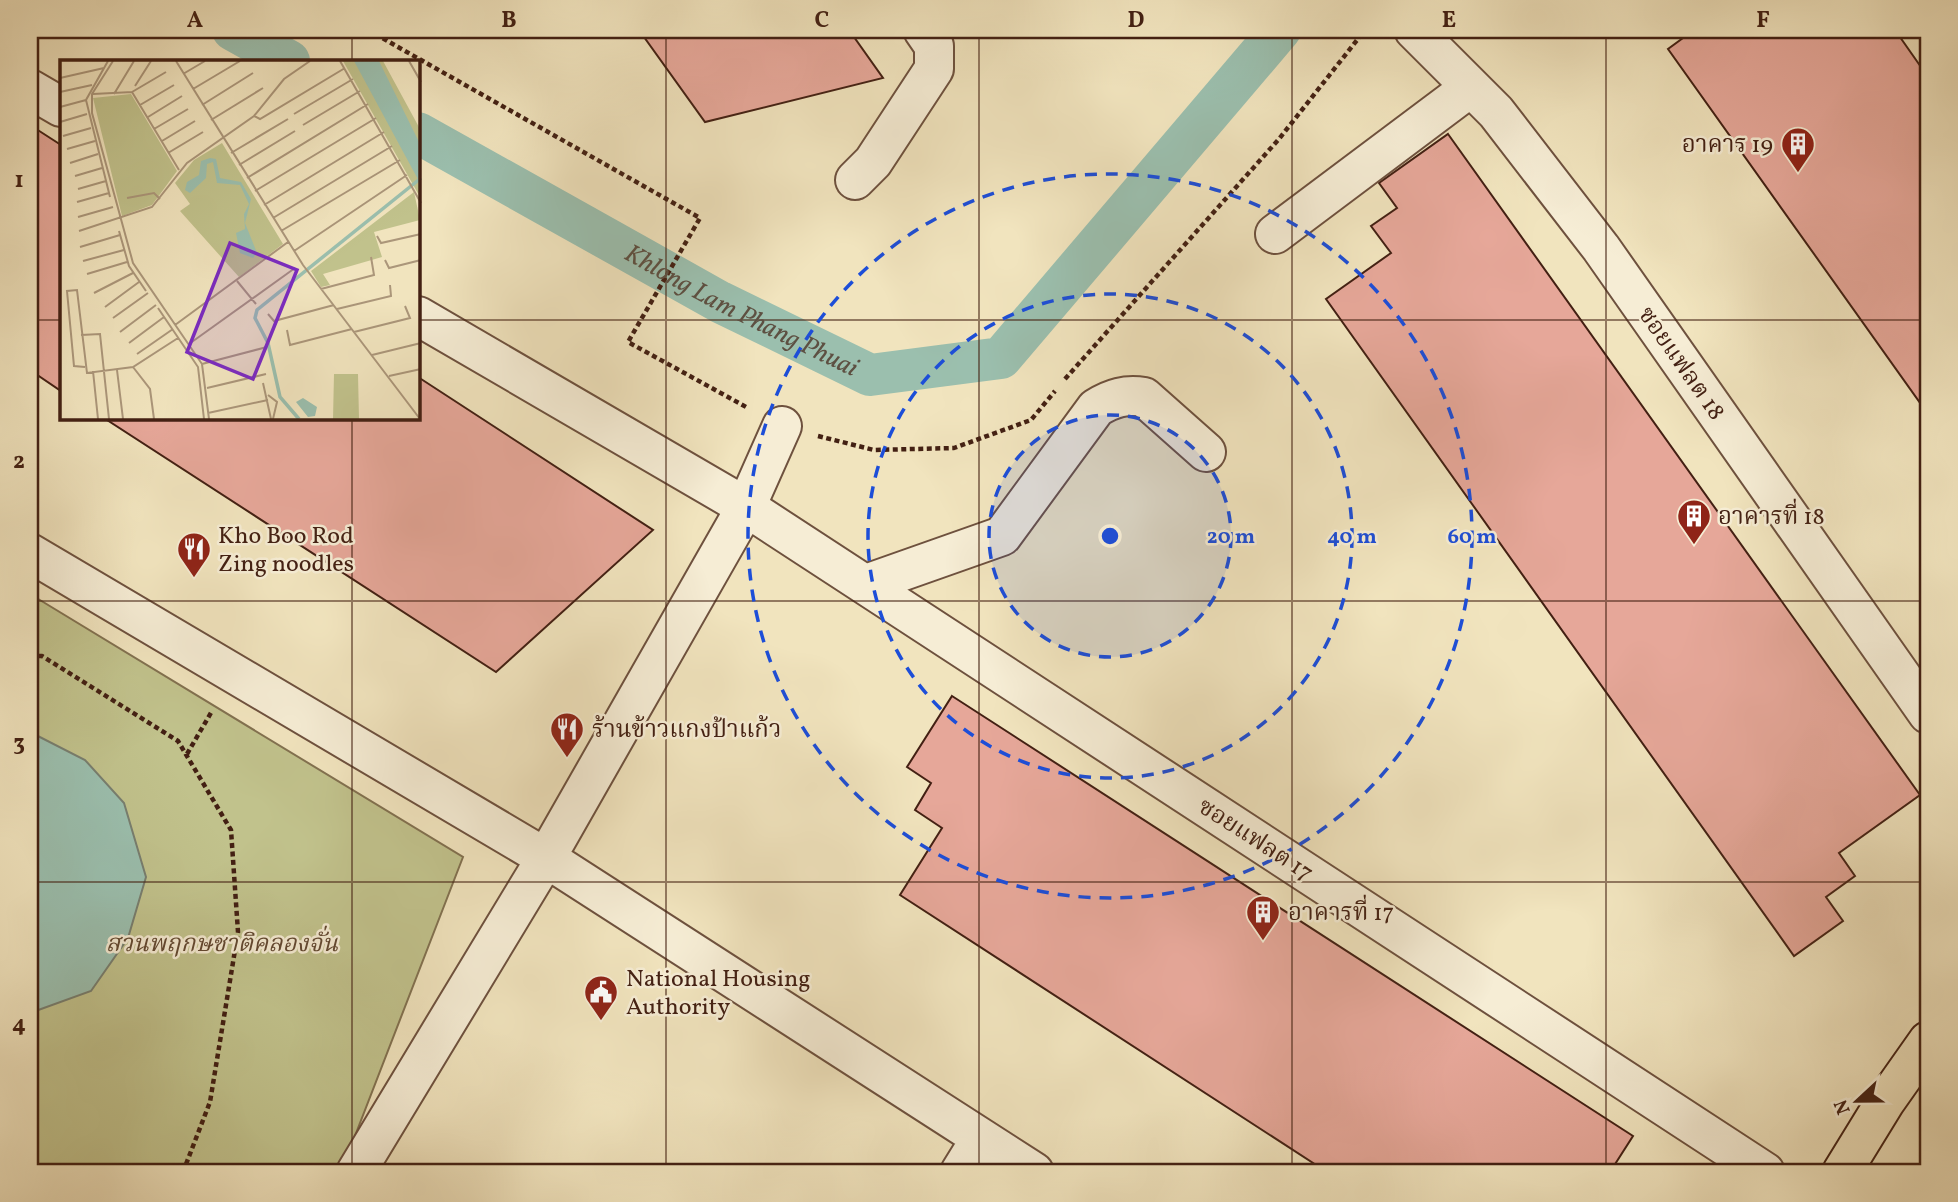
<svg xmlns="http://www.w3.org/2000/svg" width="1958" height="1202" viewBox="0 0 1958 1202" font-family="Vollkorn,'Noto Serif Thai',serif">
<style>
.green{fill:#c1c28c;stroke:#827150;stroke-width:2}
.water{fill:#9bbfae;stroke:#787f70;stroke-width:2}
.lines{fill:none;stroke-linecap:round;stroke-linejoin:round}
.canal{stroke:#9bbfae;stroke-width:42}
.building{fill:#e6a799;stroke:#432013;stroke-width:2}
.minor-casing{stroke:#6e513e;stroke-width:42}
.major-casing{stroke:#432013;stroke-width:42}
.path{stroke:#432013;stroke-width:4.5;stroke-dasharray:5 3.5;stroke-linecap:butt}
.minor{stroke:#f6edd5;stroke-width:38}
.major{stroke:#f1e4be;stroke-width:38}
.grid{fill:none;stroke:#432013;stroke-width:2;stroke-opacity:0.55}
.ring{fill:none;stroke:#1d4ed8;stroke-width:3.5;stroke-dasharray:12 9}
.labels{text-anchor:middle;stroke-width:5;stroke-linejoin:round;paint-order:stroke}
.poi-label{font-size:24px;fill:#432013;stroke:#f6edd5;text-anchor:start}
.street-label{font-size:24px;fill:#432013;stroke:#f6edd5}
.park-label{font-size:24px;font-style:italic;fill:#624831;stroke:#f6edd5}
.water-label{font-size:26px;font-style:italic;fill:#5d5042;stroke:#f6edd5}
.inset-river{fill:none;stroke:#9bbfae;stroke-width:3.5}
.inset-road{fill:none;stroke:#ab967a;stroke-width:2}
.view{fill:#7b2cbf;fill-opacity:0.15;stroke:#7b2cbf;stroke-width:3.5}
.inset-edge{fill:none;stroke:#432013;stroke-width:3.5}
.centre{fill:#1d4ed8;stroke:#f6edd5;stroke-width:3.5}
.ring-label{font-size:21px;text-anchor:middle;font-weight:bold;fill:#1d4ed8;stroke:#f6edd5;stroke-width:5;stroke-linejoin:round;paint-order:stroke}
.neatline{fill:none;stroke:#432013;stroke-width:2.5}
.grid-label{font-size:23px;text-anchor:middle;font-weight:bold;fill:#432013}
</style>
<rect width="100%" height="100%" fill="#f1e4be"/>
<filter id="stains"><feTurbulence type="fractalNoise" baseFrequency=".00286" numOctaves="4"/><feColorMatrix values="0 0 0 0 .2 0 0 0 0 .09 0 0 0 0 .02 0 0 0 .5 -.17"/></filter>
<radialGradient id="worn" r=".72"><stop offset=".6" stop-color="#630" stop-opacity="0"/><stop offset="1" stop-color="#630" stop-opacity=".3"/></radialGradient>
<path class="green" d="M 30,594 L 463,857 L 341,1172 L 30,1172 Z"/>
<path class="water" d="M 30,732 L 85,760 L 124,803 L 146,877 L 128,938 L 91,991 L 30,1013 Z"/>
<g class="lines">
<g class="canal">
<path d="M 233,30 L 289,61"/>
<path id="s1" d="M 418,133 L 720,302 L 870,375 L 1001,358 L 1280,30"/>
</g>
</g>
<path class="building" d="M 639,30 L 849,30 L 883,78 L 705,122 Z
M 1694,30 L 1895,30 L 1928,77 L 1928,414 L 1668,49 Z
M 30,125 L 61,145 L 61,391 L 30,370 Z
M 1448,134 L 1920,795 L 1839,853 L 1855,876 L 1826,897 L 1843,921 L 1794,956 L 1326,299 L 1391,253 L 1371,226 L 1397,208 L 1379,183 Z
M 418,377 L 653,530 L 496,672 L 104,418 L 418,418 Z
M 952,696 L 1633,1136 L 1610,1172 L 1327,1172 L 900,895 L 942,828 L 915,810 L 931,783 L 907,767 Z"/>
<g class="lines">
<g class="minor-casing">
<path id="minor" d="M 1414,30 L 1496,112 L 1601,248 L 1928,714
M 30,89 L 61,107
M 855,180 L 873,162 L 934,69 L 934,46 L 923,30
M 1275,234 L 1471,87
M 418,316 L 746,507 L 1765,1172
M 30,553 L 546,858 L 1034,1172
M 866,584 L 1002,536 L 1096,408 C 1112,398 1126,394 1144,397 L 1206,452
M 356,1172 L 546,858 L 746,507 L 782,426
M 960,1172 L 981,1138"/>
</g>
<g class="major-casing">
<path id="major" d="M 1842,1172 L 1885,1102 L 1928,1041"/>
</g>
<path class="path" d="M 368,30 L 700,218 L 628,342 L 748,408
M 1065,379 L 1279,139 L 1365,30
M 818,436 L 874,450 L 954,448 L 1031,420 L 1055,391
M 30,656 L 42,656 L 178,741 L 231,830 L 238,932 L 210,1102 L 183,1172
M 187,754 L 212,711"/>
<use href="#minor" class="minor"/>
<use href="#major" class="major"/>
</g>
<path class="grid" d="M 352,30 L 352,61M 666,30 L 666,1172M 979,30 L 979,1172M 1292,30 L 1292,1172M 1606,30 L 1606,1172M 30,320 L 61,320M 418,320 L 1928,320M 352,418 L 352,1172M 30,601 L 1928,601M 30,882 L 1928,882"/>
<circle cx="1110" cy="536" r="121" fill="#1d4ed8" fill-opacity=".12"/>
<g class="ring">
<circle cx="1110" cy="536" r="121"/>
<circle cx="1110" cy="536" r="242"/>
<circle cx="1110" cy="536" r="362"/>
</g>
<defs>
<g id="building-pin" transform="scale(1.75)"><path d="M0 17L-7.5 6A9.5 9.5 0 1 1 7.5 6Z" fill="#8f2418" stroke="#f6edd5"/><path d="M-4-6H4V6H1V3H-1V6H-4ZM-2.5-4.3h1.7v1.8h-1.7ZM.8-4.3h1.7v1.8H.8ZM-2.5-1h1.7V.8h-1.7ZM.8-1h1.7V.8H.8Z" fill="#fff"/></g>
<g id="restaurant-pin" transform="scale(1.75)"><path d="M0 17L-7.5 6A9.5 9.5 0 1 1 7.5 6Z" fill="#8f2418" stroke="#f6edd5"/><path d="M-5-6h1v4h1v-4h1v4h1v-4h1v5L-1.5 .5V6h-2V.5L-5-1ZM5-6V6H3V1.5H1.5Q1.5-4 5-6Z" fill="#fff"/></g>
<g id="civic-pin" transform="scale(1.75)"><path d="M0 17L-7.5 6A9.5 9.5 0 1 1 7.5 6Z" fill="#8f2418" stroke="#f6edd5"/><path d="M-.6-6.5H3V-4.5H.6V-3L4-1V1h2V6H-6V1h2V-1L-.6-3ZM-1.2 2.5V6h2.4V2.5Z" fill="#fff"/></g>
</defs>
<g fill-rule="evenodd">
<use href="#building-pin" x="1798" y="144"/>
<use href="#building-pin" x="1694" y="516"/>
<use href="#restaurant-pin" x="194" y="549"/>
<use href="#restaurant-pin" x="567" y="729"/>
<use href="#building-pin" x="1263" y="912"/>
<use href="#civic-pin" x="601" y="992"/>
</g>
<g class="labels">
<g class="poi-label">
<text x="1773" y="152" text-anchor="end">อาคาร 19</text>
<text x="1718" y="524">อาคารที่ 18</text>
<text x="218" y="543">Kho Boo Rod<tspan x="218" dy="28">Zing noodles</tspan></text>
<text x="592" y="737">ร้านข้าวแกงป้าแก้ว</text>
<text x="1288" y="920">อาคารที่ 17</text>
<text x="626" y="986">National Housing<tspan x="626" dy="28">Authority</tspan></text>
</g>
<g class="street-label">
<text transform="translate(1682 363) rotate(55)" y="8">ซอยแฟลต 18</text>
<text transform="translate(1256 839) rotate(33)" y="8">ซอยแฟลต 17</text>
</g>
<g class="park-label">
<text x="222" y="951">สวนพฤกษชาติคลองจั่น</text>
</g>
<g class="water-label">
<text dy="9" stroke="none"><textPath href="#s1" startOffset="369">Khlong Lam Phang Phuai</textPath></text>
</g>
</g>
<g transform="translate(60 60)">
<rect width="360" height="360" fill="#f1e4be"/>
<path d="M 283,1 L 323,1 L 360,69 L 360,137 ZM 71,34 L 117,111 L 92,145 L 62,156 L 33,38 ZM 162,83 L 223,184 L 179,217 L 120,151 L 130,144 L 115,123 L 134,100 ZM 354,132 L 360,160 L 314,172 L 322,197 L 263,214 L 270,225 L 261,227 L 251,211 ZM 274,314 L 298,314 L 299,359 L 273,359 Z" fill="#c1c28c"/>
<path d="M 294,1 L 319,1 L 360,84 L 360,123 ZM 150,98 L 156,99 L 160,118 L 181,122 L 191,139 L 185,163 L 197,193 L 193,198 L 180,193 L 176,173 L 185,169 L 184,154 L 189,144 L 180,125 L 157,123 L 153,102 L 147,104 L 146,118 L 130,133 L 125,130 L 127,122 L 139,115 L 141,101 ZM 243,338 L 257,347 L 255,356 L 248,357 L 236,342 Z" fill="#9bbfae"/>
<path class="inset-river" d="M 239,359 L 220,337 L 208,283 L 195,258 L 197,250 L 361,118"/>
<path class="inset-road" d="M 48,1 L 26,40 L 50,137M 53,1 L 32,34 L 32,53 L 73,203 L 142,304 L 149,359M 116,1 L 243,205 L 360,359M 280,1 L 361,143M 349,1 L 361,22M 123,14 L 145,1M 0,18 L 44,8M 75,26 L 91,1M 133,29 L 180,1M 0,32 L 32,25M 72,32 L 106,12M 33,34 L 72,32 L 119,110M 54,34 L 74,1M 80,45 L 114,25M 142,45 L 193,13M 0,47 L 26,40M 234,54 L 293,19M 194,56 L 200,59 L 285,8M 88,57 L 122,36M 151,60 L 203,28M 0,62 L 27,54M 243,65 L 300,31M 94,69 L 128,49M 3,76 L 31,68M 102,81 L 135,61M 7,89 L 35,81M 108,93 L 143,72M 171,93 L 228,59M 10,103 L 38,94M 179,105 L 235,71M 15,116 L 42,108M 187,118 L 308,44M 18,129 L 46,121M 195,131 L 316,58M 67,138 L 94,133 L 100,139M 17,142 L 49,133M 204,145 L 324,72M 18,157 L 53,147M 213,158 L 332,86M 19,171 L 92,147 L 127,103 L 194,56 L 224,19 L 250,1M 59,171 L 69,206 L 86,231M 221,171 L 340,100M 317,176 L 321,183 L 361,174M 20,187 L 60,175M 234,191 L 347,115M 325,200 L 329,208 L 361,200M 23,201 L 64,190M 27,214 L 67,202M 177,221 L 196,244M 261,229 L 314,215 L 311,197M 34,233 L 73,213M 45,247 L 79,222M 98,248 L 138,307 L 144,359M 277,249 L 331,236 L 330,225M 208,254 L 214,261 L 274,245M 53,258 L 88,233M 115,265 L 228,182M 227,270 L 230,285 L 292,269M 60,272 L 96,245M 294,272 L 350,258 L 345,246M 21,275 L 40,274 L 49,359M 69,283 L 104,257M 129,284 L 235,208M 77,294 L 113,269M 312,295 L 361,283M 142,304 L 207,287M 25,307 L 14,306 L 7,231 L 17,230 L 27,313 L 73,307 L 118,278M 73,307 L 90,329 L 94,359M 57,310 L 63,359M 33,311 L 38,359M 329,316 L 361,309M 203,323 L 211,359M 147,328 L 206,314M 208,335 L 217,342 L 213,359M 148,353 L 208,340"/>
<path class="view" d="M 170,183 L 237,210 L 193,319 L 127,292 Z"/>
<rect width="360" height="360" class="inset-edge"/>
</g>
<circle cx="1110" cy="536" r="10" class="centre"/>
<g class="ring-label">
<text x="1231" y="543">20 m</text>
<text x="1352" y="543">40 m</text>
<text x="1472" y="543">60 m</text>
</g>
<rect width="1958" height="1202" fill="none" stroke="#f1e4be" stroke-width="77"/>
<g transform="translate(1857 1101) rotate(248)" stroke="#f6edd5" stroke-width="5" paint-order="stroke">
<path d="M0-5L12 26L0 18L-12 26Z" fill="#432013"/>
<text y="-10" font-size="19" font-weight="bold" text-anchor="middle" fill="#432013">N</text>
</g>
<rect x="38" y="38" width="1882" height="1126" class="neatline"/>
<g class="grid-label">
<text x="195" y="27">A</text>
<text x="509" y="27">B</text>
<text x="822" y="27">C</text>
<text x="1136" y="27">D</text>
<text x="1449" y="27">E</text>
<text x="1763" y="27">F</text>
<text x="19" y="187">1</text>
<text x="19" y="468">2</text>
<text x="19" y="750">3</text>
<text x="19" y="1031">4</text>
</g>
<rect width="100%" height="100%" filter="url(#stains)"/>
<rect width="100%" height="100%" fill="url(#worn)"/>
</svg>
